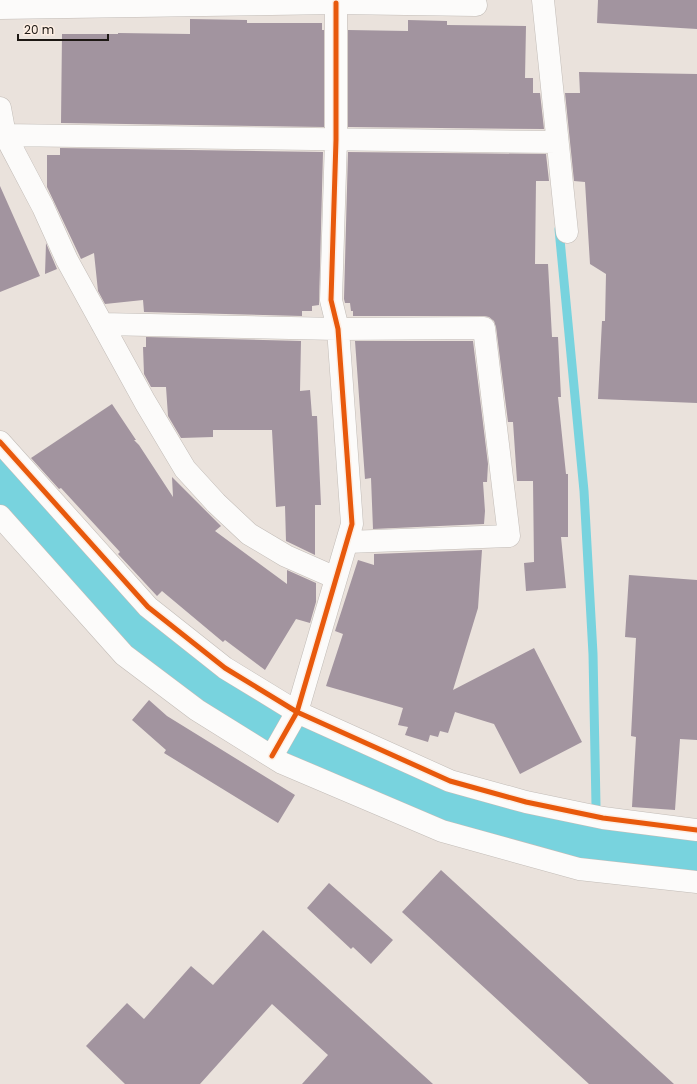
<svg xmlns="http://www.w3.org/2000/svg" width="697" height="1084" viewBox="0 0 697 1084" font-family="Poppins,sans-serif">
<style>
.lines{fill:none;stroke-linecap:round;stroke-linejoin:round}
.stream{stroke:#78d3de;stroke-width:9}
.river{stroke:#78d3de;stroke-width:54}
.building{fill:#a2949f}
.minor-casing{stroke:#c2bcb7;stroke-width:23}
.minor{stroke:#fcfbfa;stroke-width:22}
.cycleway-casing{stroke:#fdeee3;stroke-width:8}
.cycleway{stroke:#e8590c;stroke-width:5}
</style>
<rect width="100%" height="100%" fill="#eae2dc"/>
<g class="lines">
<path class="stream" d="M 559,229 L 584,491 L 593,654 L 596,805
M 577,843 L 582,833"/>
<path class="river" d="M 0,481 L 125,623 L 199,684 L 267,729 L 378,780 L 465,814 L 577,843 L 678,856 L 697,857"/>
</g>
<path class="building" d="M 598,0 L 697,0 L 697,29 L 597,23 Z
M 190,19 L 247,20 L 247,23 L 322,23 L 322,30 L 324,30 L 324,127 L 61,123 L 62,34 L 118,34 L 118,33 L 190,34 Z
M 408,20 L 447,21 L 447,25 L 526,26 L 525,78 L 533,78 L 533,93 L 540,93 L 544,129 L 348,127 L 348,30 L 408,31 Z
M 579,72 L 697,74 L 697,403 L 598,399 L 602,321 L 605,321 L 606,274 L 590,264 L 585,182 L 574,181 L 565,93 L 580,93 Z
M 60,148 L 323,152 L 319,305 L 312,306 L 312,311 L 302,311 L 302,316 L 144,312 L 143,300 L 105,304 L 98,291 L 94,253 L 81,259 L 47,187 L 47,155 L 60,155 Z
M 348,152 L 546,154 L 549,181 L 536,181 L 535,264 L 548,264 L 552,337 L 558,337 L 561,397 L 558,397 L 566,474 L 568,474 L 568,537 L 561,537 L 566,588 L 526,591 L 524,563 L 534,562 L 533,481 L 517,481 L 513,422 L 508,422 L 496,327 L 494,321 L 489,317 L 484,316 L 353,316 L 353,311 L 351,311 L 350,303 L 345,303 L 344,299 Z
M 0,186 L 40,276 L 0,292 Z
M 46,243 L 57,269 L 45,274 Z
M 146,337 L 301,341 L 300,391 L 310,390 L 312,416 L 317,416 L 321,505 L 315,505 L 315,555 L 286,541 L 285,506 L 276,507 L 272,430 L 213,430 L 213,437 L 181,438 L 168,416 L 166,387 L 151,387 L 144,374 L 143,347 L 146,347 Z
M 355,341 L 473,341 L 488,464 L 487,482 L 483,482 L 485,511 L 484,524 L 373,529 L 371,478 L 365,479 Z
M 112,404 L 136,440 L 134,440 L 139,445 L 173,497 L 172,477 L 221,526 L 215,531 L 287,584 L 287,570 L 316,583 L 316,602 L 310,623 L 296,619 L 265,670 L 225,640 L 223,642 L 162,591 L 157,596 L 118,554 L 120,552 L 61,488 L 59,489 L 31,458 Z
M 482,550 L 478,608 L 453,690 L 534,648 L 582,742 L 520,774 L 494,724 L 455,712 L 448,733 L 440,731 L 438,737 L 430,735 L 428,742 L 405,735 L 408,727 L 398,725 L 403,708 L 326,686 L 343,634 L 335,631 L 358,560 L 374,565 L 374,554 Z
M 629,575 L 697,580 L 697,740 L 680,739 L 675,810 L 632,807 L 636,737 L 631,736 L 636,638 L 625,637 Z
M 149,700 L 167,716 L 295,795 L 278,823 L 164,753 L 166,750 L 132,720 Z
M 441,870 L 674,1084 L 589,1084 L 402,912 Z
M 329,883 L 393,940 L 371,964 L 353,947 L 351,949 L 307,908 Z
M 263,930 L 313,975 L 433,1084 L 302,1084 L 328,1055 L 272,1004 L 200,1084 L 125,1084 L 86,1046 L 127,1003 L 144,1019 L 191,966 L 213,985 Z"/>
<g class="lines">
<g class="minor-casing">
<path id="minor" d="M 543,0 L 567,232
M 0,8 L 336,3 L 476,5
M 0,108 L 5,135 L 43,207 L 67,260 L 145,402 L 185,469 L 216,503 L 249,534 L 286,556 L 336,578
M 0,135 L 557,142
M 102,324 L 338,329 L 484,328 L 509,536 L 347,542
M 0,442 L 148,607 L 225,668 L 297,712 L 450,781 L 526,802 L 603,818 L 697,830
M 0,516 L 124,655 L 197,710 L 282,763 L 442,831 L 579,869 L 697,882
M 272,756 L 297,712 L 352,524 L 338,329 L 331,300 L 336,140 L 336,3"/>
</g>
<use href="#minor" class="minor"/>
<g class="cycleway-casing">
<path id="cycleway" d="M 0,442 L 148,607 L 225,668 L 297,712 L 450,781 L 526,802 L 603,818 L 697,830
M 272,756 L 297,712 L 352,524 L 338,329 L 331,300 L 336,140 L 336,3"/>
</g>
<use href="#cycleway" class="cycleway"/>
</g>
<path d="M18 34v6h90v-6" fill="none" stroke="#1d1814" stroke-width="2"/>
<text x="24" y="34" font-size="12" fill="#1d1814" stroke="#fdeee3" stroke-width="3" paint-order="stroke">20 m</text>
</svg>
